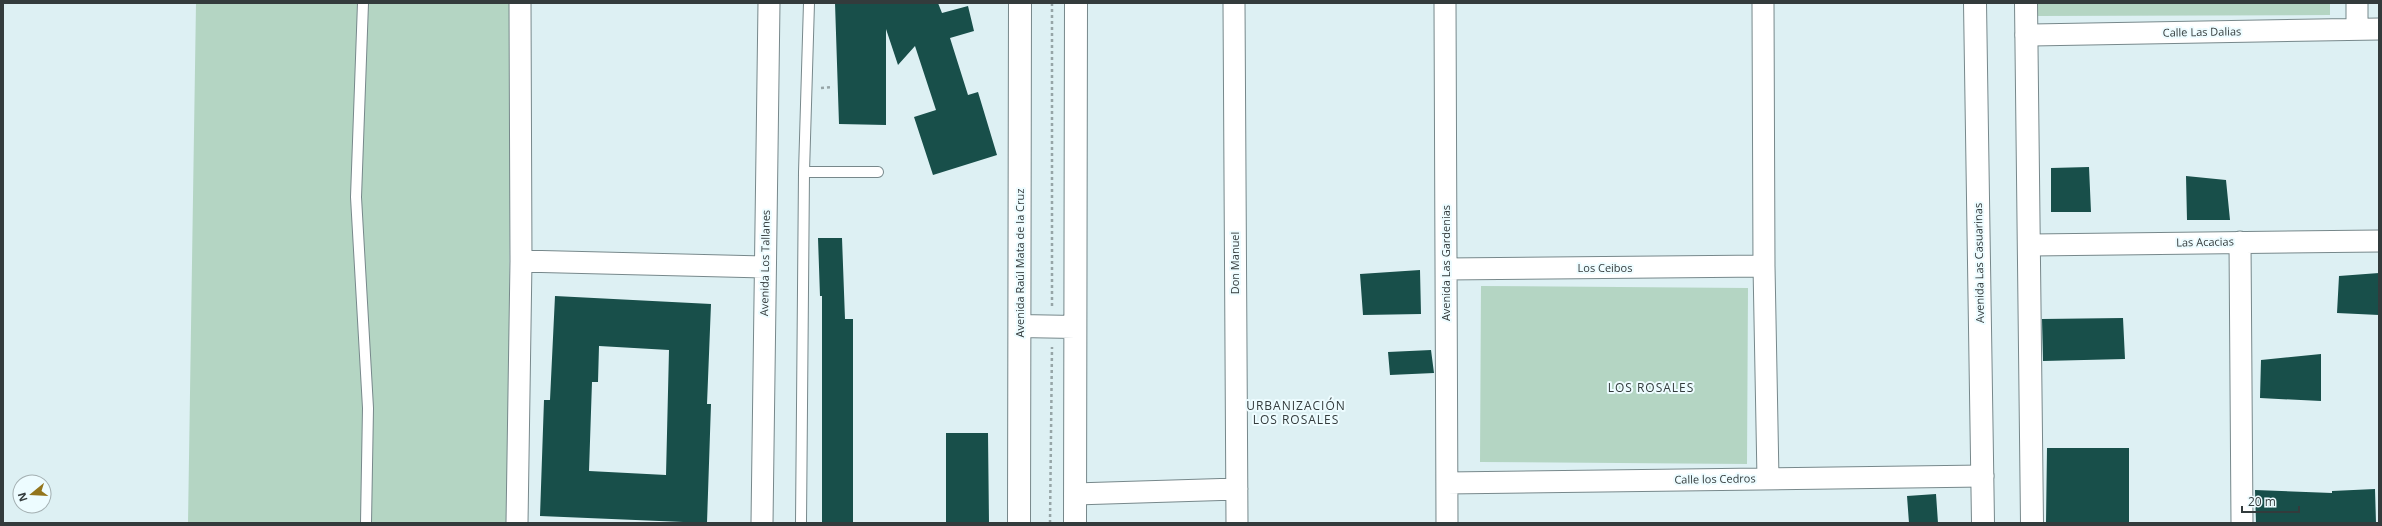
<svg xmlns="http://www.w3.org/2000/svg" width="2382" height="526" viewBox="0 0 2382 526" font-family="'Open Sans',sans-serif">
<style>
.green{fill:#b4d5c3}
.building{fill:#184f4a;fill-rule:evenodd}
.lines{fill:none;stroke-linecap:round;stroke-linejoin:round}
.lane-casing{stroke:#77888b;stroke-width:12}
.street-casing{stroke:#77888b;stroke-width:23}
.secondary-casing{stroke:#77888b;stroke-width:24}
.path{stroke:#96a5a7;stroke-width:2.5;stroke-dasharray:3 3;stroke-linecap:butt}
.lane{stroke:#fff;stroke-width:10}
.street{stroke:#fff;stroke-width:21}
.secondary{stroke:#fff;stroke-width:22}
.labels{text-anchor:middle;stroke-width:4;stroke-linejoin:round;paint-order:stroke}
.street-label{font-size:11px;fill:#333b3c;stroke:#edfcff}
.neighbourhood-label{font-size:12px;letter-spacing:1px;fill:#333b3c;stroke:#edfcff}
</style>
<rect width="100%" height="100%" fill="#ddf0f3"/>
<path class="green" d="M 196,3 L 511,3 L 508,523 L 188,523 Z
M 2036,3 L 2330,3 L 2330,15 L 2036,16 Z
M 1481,286 L 1748,288 L 1747,464 L 1480,462 Z"/>
<path class="building" d="M 835,3 L 938,3 L 942,13 L 968,6 L 974,31 L 950,38 L 968,95 L 978,92 L 997,155 L 933,175 L 914,117 L 936,110 L 915,46 L 898,65 L 886,29 L 886,125 L 839,124 Z
M 2089,167 L 2091,212 L 2051,212 L 2051,168 Z
M 2186,176 L 2226,180 L 2230,220 L 2187,220 Z
M 818,238 L 842,238 L 845,319 L 853,319 L 853,523 L 822,523 L 822,296 L 820,296 Z
M 1420,270 L 1421,314 L 1363,315 L 1360,274 Z
M 2379,273 L 2379,315 L 2337,313 L 2339,276 Z
M 555,296 L 711,304 L 707,404 L 711,404 L 707,523 L 540,516 L 544,400 L 550,400 ZM 599,346 L 669,350 L 666,475 L 589,471 L 592,382 L 598,382 Z
M 2123,318 L 2125,359 L 2043,361 L 2042,319 Z
M 1431,350 L 1434,373 L 1390,375 L 1388,352 Z
M 2321,354 L 2321,401 L 2260,398 L 2261,360 Z
M 946,433 L 988,433 L 989,523 L 946,523 Z
M 2047,448 L 2129,448 L 2129,523 L 2046,523 Z
M 2375,489 L 2376,523 L 2256,523 L 2255,490 L 2332,493 L 2332,491 Z
M 1936,494 L 1938,523 L 1909,523 L 1907,496 Z"/>
<g class="lines">
<g class="lane-casing">
<path id="lane" d="M 363,3 L 356,197 L 368,408 L 366,523
M 804,172 L 878,172
M 801,523 L 804,172 L 809,3"/>
</g>
<g class="street-casing">
<path id="street" d="M 1234,3 L 1237,523
M 1445,3 L 1447,523
M 1763,3 L 1764,266 L 1768,479
M 2357,3 L 2357,29
M 2026,35 L 2379,29
M 2240,242 L 2242,523
M 2030,245 L 2379,241
M 521,261 L 765,267
M 1446,269 L 1764,266
M 1447,483 L 1983,476
M 1075,494 L 1237,489
M 517,523 L 521,261 L 520,3
M 762,523 L 769,3"/>
</g>
<g class="secondary-casing">
<path id="secondary" d="M 1975,3 L 1983,523
M 2026,3 L 2032,523
M 1020,326 L 1075,327
M 1019,523 L 1020,3
M 1075,523 L 1076,3"/>
</g>
<path class="path" d="M 1052,3 L 1052,306
M 821,88 L 833,87
M 1050,523 L 1052,347"/>
<use href="#lane" class="lane"/>
<use href="#street" class="street"/>
<use href="#secondary" class="secondary"/>
</g>
<g class="labels">
<g class="street-label">
<text transform="translate(2202 32) rotate(-1)" y="4">Calle Las Dalias</text>
<text transform="translate(2205 242) rotate(-1)" y="4">Las Acacias</text>
<text transform="translate(765 263) rotate(-89)" y="4">Avenida Los Tallanes</text>
<text transform="translate(1020 263) rotate(-90)" y="4">Avenida Raúl Mata de la Cruz</text>
<text transform="translate(1235 263) rotate(-90)" y="4">Don Manuel</text>
<text transform="translate(1446 263) rotate(-90)" y="4">Avenida Las Gardenias</text>
<text transform="translate(1979 263) rotate(-91)" y="4">Avenida Las Casuarinas</text>
<text x="1605" y="272">Los Ceibos</text>
<text transform="translate(1715 479) rotate(-1)" y="4">Calle los Cedros</text>
</g>
<g class="neighbourhood-label">
<text x="1651" y="392">LOS ROSALES</text>
<text x="1296" y="410">URBANIZACIÓN<tspan x="1296" dy="14">LOS ROSALES</tspan></text>
</g>
</g>
<rect width="2382" height="526" fill="none" stroke="#333b3c" stroke-width="8"/>
<g transform="translate(32 494) rotate(252)"><circle r="19" fill="#edfcff" stroke="#a3afb1"/>
<path d="M0-3L7 15L0 10L-7 15Z" fill="#93751c"/>
<text y="-6" font-size="11" font-weight="bold" text-anchor="middle" fill="#333b3c">N</text>
</g>
<path d="M2242 506v6h57v-6" fill="none" stroke="#333b3c" stroke-width="2"/>
<text x="2248" y="506" font-size="12" fill="#333b3c" stroke="#edfcff" stroke-width="3" paint-order="stroke">20 m</text>
</svg>
